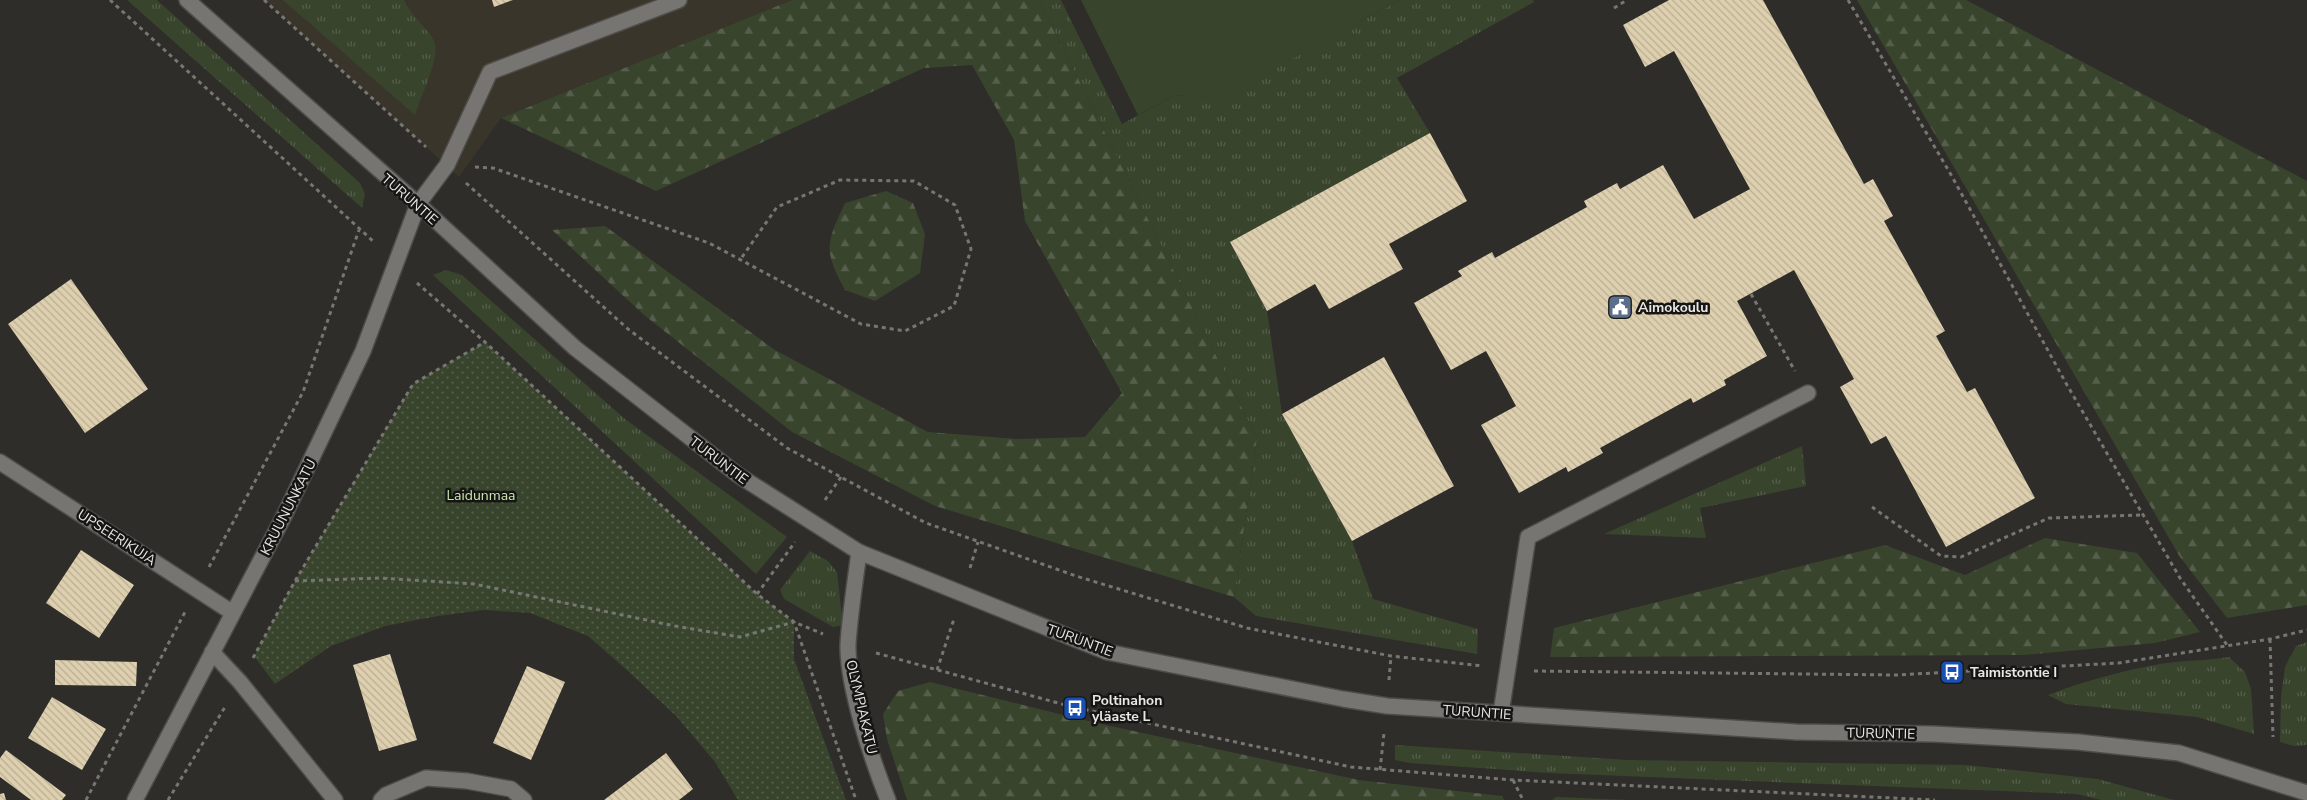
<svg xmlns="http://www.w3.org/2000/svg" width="2307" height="800" viewBox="0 0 2307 800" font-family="'Nunito Sans',sans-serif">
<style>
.built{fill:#39352b}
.grass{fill:url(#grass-tufts)}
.forest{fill:url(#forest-firs)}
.park{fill:url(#park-dots)}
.garden{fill:#39442d}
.building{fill:url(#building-back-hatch)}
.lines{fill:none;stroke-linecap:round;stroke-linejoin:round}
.lane-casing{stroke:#4d4c48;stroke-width:18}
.street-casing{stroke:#4d4c48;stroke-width:18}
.secondary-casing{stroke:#4d4c48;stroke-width:18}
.path{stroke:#777672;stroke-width:3;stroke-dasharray:4 4;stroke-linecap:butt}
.lane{stroke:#777571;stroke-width:15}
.street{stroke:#777571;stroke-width:15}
.secondary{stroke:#777571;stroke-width:15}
.labels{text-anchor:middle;stroke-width:5;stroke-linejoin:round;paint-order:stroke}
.street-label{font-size:14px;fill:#e8e7e4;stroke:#161513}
.poi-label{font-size:14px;font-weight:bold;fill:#e8e7e4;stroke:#161513;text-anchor:start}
.park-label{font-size:14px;fill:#cae6af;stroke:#161513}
</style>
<defs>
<pattern id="grass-tufts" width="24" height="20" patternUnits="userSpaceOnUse" patternTransform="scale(1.25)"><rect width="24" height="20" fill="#39442d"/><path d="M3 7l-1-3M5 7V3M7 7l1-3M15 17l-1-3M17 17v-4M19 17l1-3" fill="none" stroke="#565f4b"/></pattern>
<pattern id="forest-firs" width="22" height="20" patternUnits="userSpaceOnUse" patternTransform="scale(1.25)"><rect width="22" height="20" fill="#39442d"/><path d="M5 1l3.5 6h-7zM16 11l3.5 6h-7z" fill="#565f4b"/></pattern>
<pattern id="park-dots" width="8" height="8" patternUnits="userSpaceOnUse" patternTransform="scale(1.25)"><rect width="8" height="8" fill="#39442d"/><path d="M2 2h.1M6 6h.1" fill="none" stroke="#565f4b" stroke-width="1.8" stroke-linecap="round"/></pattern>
<pattern id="building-back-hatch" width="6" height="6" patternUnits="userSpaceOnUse" patternTransform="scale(1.25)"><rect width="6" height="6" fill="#ded0af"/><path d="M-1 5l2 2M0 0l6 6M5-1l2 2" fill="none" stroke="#b8ad94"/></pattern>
</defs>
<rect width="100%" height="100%" fill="#2e2d29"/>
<path class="built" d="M 264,0 L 792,0 L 501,118 L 459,177 Z"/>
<path class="grass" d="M 127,0 L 157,0 L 360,183 L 365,194 L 362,208 Z
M 283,0 L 404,0 C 410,15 426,26 434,41 C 441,57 420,98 415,115 Z
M 1039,0 L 1061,0 L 1122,124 L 1175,95 L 1219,98 L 1400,0 L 1533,0 L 1534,2 L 1397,78 L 1430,133 L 1230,242 L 1267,311 L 1282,414 L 1352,541 L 1373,599 L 1478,629 L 1477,654 L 1256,616 L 1234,597 L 1257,438 Z
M 446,270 L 462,275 L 625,419 L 787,537 L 756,574 L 433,275 Z
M 1802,446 L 1806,486 L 1700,508 L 1706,538 L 1604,534 Z
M 810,551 L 828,561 L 837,572 L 843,625 L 833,627 L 784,599 L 780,590 Z
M 2307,642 L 2307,745 L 2294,746 L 2280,742 L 2281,697 L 2285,667 L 2296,646 Z
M 2229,657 L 2245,672 L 2251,689 L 2254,734 L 2197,717 L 2066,704 L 2048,695 C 2083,681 2122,671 2160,664 C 2183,660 2206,661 2229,657 Z
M 1395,745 L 1628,760 L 1966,765 L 2098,779 L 2174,800 L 2101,800 L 2076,794 L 1549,773 L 1410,763 L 1395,760 Z
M 1556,797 L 1630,800 L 1552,800 Z"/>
<path class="forest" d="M 792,0 L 1039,0 L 1257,438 L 1234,597 L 935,506 L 792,432 L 644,315 L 552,230 L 605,226 L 775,350 L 928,432 L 1019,439 L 1085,437 L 1122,393 L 1025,221 L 1014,140 L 972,65 L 924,68 L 656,191 L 501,118 Z
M 1857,0 L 1966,0 L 2307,181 L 2307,605 L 2227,618 L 2180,557 Z
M 886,191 L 913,203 L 925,234 L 920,273 L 875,301 L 845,290 C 823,249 826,244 845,203 Z
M 2045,538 L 2137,553 L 2200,632 L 2155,643 L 2024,655 L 1550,657 L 1554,628 L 1885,545 L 1965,575 Z
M 930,682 L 1092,722 L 1359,780 L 1502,796 L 1504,800 L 907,800 L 887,739 L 883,714 L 898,691 Z"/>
<path class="park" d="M 485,342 L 757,594 L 794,622 L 794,659 L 846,800 L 738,800 L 715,762 L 676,716 L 628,671 L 588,636 L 530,613 L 484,610 L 438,616 L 385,626 L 331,646 L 275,684 L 254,656 L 295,581 L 413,384 Z"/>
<path class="garden" d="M 1081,0 L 1400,0 L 1219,99 L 1175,95 L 1138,115 Z"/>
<path class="building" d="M 492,0 L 513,0 L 494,7 Z
M 1669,0 L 1763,0 L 1864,184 L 1873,179 L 1893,216 L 1884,221 L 1945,331 L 1936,336 L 1967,392 L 1975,388 L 2035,498 L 1946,547 L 1886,436 L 1871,444 L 1840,387 L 1854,379 L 1794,270 L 1737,301 L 1767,356 L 1724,380 L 1726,385 L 1693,403 L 1691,398 L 1600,448 L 1603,453 L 1568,472 L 1566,467 L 1519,493 L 1481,425 L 1516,406 L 1486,351 L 1451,370 L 1414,303 L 1462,276 L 1458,271 L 1492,252 L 1495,258 L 1587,207 L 1584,201 L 1617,183 L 1620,189 L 1663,165 L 1694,219 L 1750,189 L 1674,51 L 1645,67 L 1623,25 Z
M 1430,133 L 1467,201 L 1389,244 L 1403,269 L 1329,309 L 1315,284 L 1267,311 L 1230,242 Z
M 71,279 L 148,389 L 85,433 L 8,324 Z
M 1384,357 L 1454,486 L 1352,541 L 1282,414 Z
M 81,550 L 134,585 L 99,638 L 46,603 Z
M 390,654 L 417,740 L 379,751 L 353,665 Z
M 55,660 L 137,662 L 136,686 L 55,685 Z
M 527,666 L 565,682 L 531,760 L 493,743 Z
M 52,697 L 106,729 L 82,770 L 28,738 Z
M 6,750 L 66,795 L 62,800 L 31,800 L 0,777 L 0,758 Z
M 666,753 L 693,789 L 679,800 L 604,800 Z
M 4,793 L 6,800 L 0,800 L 0,794 Z"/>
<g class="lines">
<g class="lane-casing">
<path id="lane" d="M 418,204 L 447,165 L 490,72 L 679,0
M 1501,713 L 1528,537 L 1808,393"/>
</g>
<g class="street-casing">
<path id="street" d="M 0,462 L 233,613
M 859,552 C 855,583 850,614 848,644 C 847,686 872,760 888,800
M 212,652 L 240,682 L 335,800
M 135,800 L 284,516 L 363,351 L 418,204
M 381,800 L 386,795 L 426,778 L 467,781 L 511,789 L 524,800"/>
</g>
<g class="secondary-casing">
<path id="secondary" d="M 187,0 L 418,204 L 575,348 L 738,475 L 859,552 L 1107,652 L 1343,699 L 1387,706 L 1796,732 L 1934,734 L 2078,742 L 2179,753 L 2307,793"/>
</g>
<path class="path" d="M 110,0 L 374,242
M 264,0 L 426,147
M 1848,0 L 1950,173 L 2067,385 L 2180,578 L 2227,645
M 1614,8 L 1627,0
M 475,167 L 493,168 L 709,243 L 861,324 L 905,331 L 954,306 L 971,249 L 955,205 L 914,181 L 840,180 L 777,207 L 740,260
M 466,183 L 628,329 L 787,448 L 926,523 L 1076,576 L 1247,628 L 1391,656 L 1483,666
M 417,283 L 485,342 L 757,594 L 794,622 L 823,634
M 1751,294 L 1795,371
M 825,500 L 841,477
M 1872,507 L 1941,556 L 1961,557 L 2049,518 L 2143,515
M 209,567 L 303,392 L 360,227
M 970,568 L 978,542
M 295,581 L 380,578 L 474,584 L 675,626 L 740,637 L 794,622 L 856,800
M 757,594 L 795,542
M 2270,639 L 2273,737
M 876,653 L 1069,706 L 1351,767 L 1513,780 L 1935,800
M 253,658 L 295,581 L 413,384 L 485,342
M 937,670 L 954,619
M 1534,671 L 1896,675 L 2119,663 L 2270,639 L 2307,630
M 1389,680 L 1391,656
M 1380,770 L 1384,733
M 1513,780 L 1523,800
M 86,800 L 185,612
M 168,800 L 225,707"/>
<use href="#lane" class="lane"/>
<use href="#street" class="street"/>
<use href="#secondary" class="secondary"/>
</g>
<defs>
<g id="civic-square" transform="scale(1.25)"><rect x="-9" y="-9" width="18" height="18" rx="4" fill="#5c6f8a" stroke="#161513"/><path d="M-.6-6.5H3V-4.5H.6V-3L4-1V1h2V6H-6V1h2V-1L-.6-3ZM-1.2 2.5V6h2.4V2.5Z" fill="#fff"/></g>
<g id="bus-square" transform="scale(1.25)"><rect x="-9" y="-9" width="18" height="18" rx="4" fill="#1a4fb4" stroke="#161513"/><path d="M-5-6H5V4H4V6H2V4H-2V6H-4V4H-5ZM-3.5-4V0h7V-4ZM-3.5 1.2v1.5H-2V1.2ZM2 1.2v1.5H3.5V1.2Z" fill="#fff"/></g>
</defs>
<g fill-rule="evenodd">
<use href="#civic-square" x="1620" y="307"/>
<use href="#bus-square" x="1952" y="672"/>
<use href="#bus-square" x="1075" y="708"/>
</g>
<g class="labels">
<g class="street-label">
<text transform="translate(410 199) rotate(41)" y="5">TURUNTIE</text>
<text transform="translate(719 460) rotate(37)" y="5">TURUNTIE</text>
<text transform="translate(288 507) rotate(-63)" y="5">KRUUNUNKATU</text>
<text transform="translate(117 537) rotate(33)" y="5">UPSEERIKUJA</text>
<text transform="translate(1080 640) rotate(20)" y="5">TURUNTIE</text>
<text transform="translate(862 707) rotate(77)" y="5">OLYMPIAKATU</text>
<text transform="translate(1477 712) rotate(4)" y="5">TURUNTIE</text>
<text transform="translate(1881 733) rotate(1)" y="5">TURUNTIE</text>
</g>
<g class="poi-label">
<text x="1638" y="312">Aimokoulu</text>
<text x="1970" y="677">Taimistontie I</text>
<text x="1092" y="705">Poltinahon<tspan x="1092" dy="16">yläaste L</tspan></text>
</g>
<g class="park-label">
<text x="481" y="500">Laidunmaa</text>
</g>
</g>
</svg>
